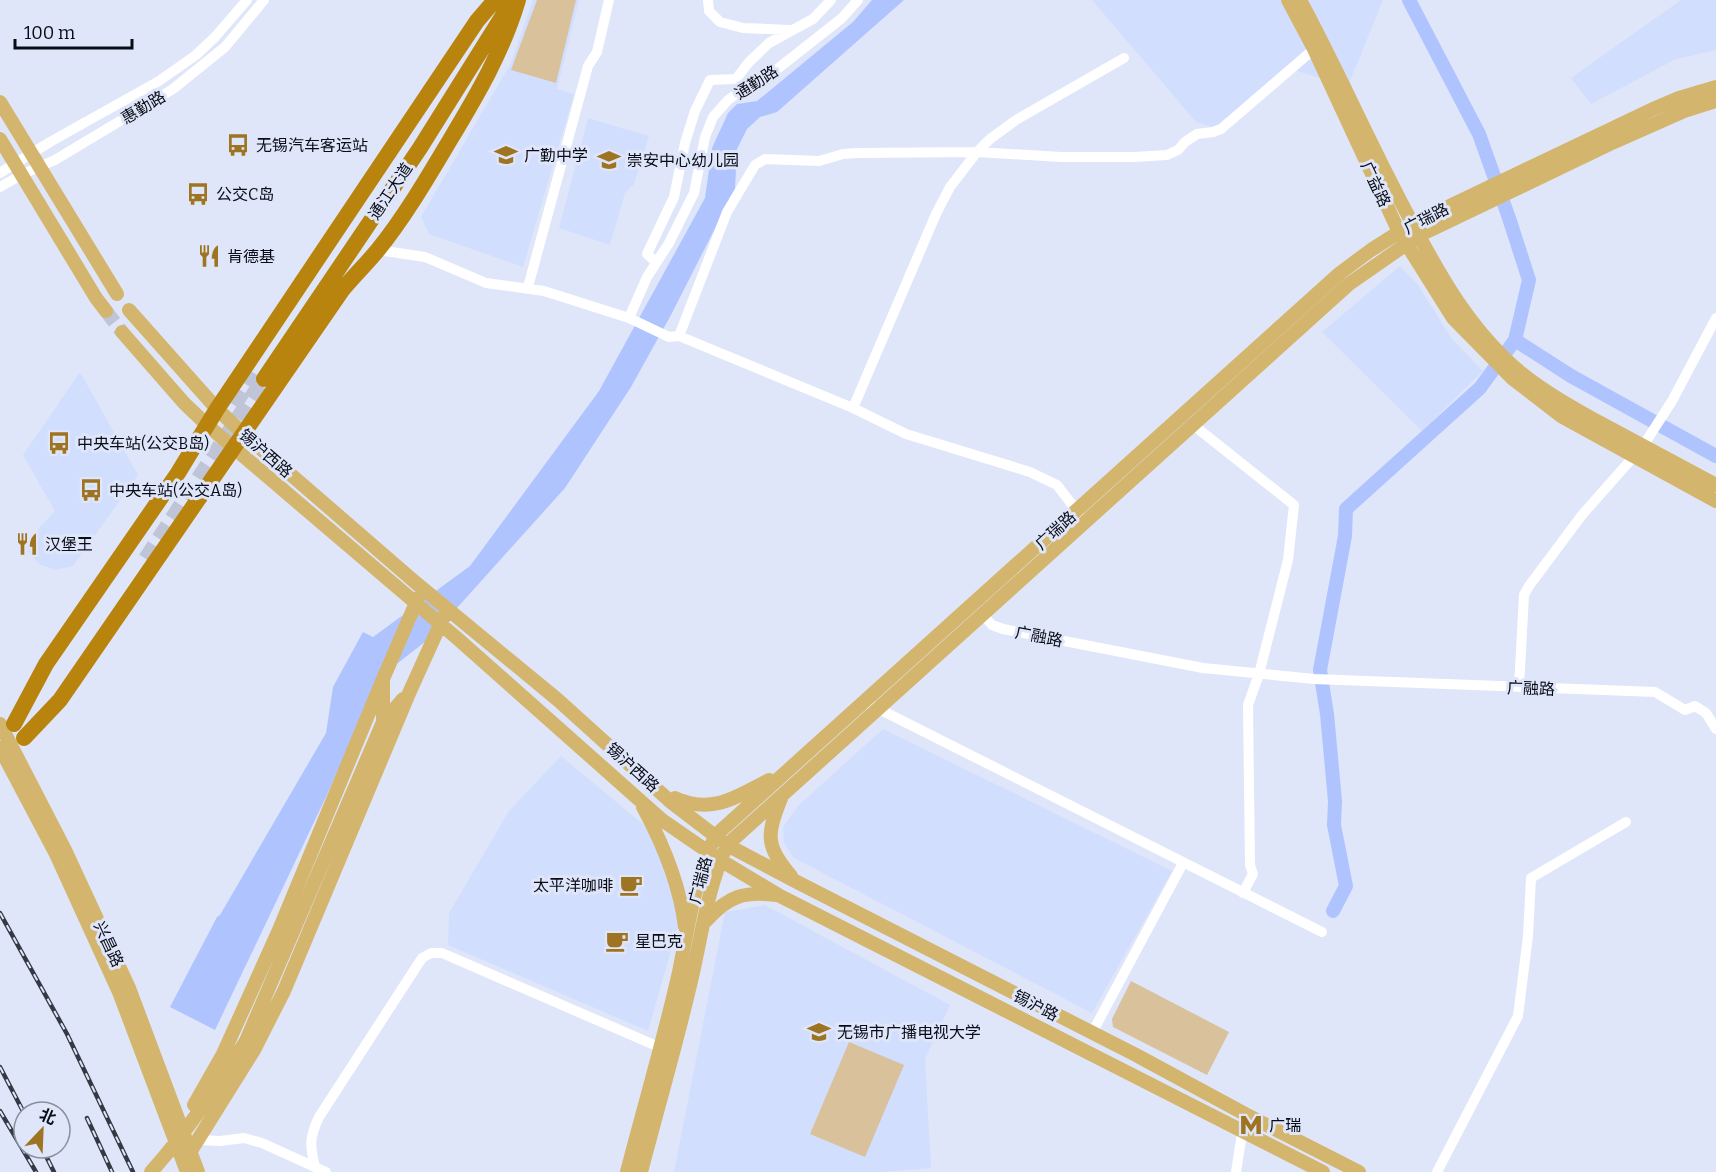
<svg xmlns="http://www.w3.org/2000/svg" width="1716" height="1172" viewBox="0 0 1716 1172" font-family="Bitter,'Noto Sans SC',serif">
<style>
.built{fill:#d2defd}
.green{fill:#d8c19b}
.water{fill:#afc4ff}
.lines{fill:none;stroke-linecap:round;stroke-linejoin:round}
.river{stroke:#afc4ff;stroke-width:14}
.major-tunnel{stroke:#bfc5d7;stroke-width:14;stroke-dasharray:14 7;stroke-linecap:butt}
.highway-tunnel{stroke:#bfc5d7;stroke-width:16;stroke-dasharray:16 8;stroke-linecap:butt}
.minor{stroke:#fff;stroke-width:10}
.major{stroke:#d4b56e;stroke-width:14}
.highway{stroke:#b8840e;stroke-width:16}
.rail-casing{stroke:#353945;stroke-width:4.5}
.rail{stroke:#dfe6f9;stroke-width:2;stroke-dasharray:7;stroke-linecap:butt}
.labels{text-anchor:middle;stroke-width:6;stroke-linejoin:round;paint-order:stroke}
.street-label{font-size:16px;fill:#090c16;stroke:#dfe6f9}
.poi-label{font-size:16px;fill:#090c16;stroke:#dfe6f9;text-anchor:start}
</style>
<rect width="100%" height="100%" fill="#dfe6f9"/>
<path class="built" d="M 533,0 L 579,0 L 557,89 L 574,94 L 523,267 L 429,234 L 421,217 L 511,63 Z
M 1092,0 L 1383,0 L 1348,86 L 1290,69 L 1215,128 L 1196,122 Z
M 1681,0 L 1716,0 L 1716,50 L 1676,59 L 1591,104 L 1571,78 Z
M 588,118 L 649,136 L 634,184 L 625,193 L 610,245 L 559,228 Z
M 1400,266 L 1418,285 L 1452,339 L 1483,371 L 1422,431 L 1322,332 Z
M 80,372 L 138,475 L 73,566 L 55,570 L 39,564 L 28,552 L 37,530 L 55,511 L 23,455 Z
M 883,729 L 1172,871 L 1092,1013 L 794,858 L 784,843 L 783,827 L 799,805 Z
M 561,756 L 649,829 L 677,902 L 678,926 L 648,1031 L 448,945 L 449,913 L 509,811 Z
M 765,905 L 950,1005 L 925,1059 L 931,1168 L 882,1172 L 674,1172 L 725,912 Z"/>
<path class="green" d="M 537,0 L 576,0 L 556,83 L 511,70 Z
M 1131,981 L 1229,1032 L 1207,1075 L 1113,1027 L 1112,1019 Z
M 849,1042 L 904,1065 L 865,1157 L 810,1134 Z"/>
<path class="water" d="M 872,0 L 904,0 L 777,112 L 760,117 L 747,129 L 737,149 L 735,189 L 671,315 L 631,387 L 565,488 L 430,638 L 380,677 L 326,797 L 215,1030 L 170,1007 L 217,917 L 220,915 L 326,733 L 333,687 L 363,632 L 373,637 L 470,566 L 599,391 L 705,198 L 712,148 L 728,113 L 737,104 L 757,101 L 853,22 Z"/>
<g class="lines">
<path class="river" d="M 1515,340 L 1571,376 L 1716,456
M 1333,911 L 1346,886 L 1334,825 L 1335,801 L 1327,714 L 1320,670 L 1345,536 L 1346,509 L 1480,388 L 1515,340 L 1529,280 L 1509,218 L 1479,134 L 1409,0"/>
<path class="major-tunnel" d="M 106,311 L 122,332"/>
<path class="highway-tunnel" d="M 234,405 L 254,373
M 146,559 L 264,379"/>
<path class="minor" d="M 708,0 L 709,11 L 720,22 L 743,28 L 791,30
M 0,173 L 50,142 L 159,81 L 196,55 L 215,37 L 247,0
M 0,187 L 23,174 L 55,160 L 173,89 L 225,47 L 264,0
M 378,250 L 425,257 L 486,283 L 544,291 L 629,318 L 669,337 L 679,336 L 853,408 L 906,434 L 1030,472 L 1057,485 L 1080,515
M 656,262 L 647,254 L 674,197 L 685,143 L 695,111 L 710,80 L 736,79 L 749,62 L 769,43 L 813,19 L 831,0
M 528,287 L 588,66 L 597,52 L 609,0
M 629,318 L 647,277 L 669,243 L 694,193 L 705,137 L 713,117 L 728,100 L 742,90 L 762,81 L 842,18 L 858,0
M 679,336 L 727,212 L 755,165 L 765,159 L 819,161 L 843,154 L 858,153 L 977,152 L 1061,157 L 1135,157 L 1167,155 L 1178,150 L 1185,142 L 1197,134 L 1213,132 L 1221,129 L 1314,49 L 1317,42
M 853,408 L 936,214 L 950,187 L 977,152 L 990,139 L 1016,120 L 1124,58
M 1192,424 L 1294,505 L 1288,560 L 1259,674 L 1248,705 L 1250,865 L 1253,874 L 1243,893
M 982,614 L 992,625 L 1003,629 L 1203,668 L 1314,679 L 1655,692 L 1685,710 L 1695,706 L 1706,713 L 1716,729
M 1519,687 L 1524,595 L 1529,586 L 1582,515 L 1643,446 L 1672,401 L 1716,318
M 865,702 L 1322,932
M 1092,1033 L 1183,863
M 199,1140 L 220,1141 L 244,1138 L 262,1143 L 326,1172
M 315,1167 C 310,1146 309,1138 319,1117 L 422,958 L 431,953 L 442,953 L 659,1047
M 1236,1172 L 1245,1114
M 1437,1172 L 1518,1016 L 1528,936 L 1531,878 L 1626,822"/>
<path class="major" d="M 1288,0 L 1314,49 L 1399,232 L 1453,318 L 1513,379 L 1561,416 L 1716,501
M 1300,0 C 1339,72 1371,147 1410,219 C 1440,276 1470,330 1520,372 C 1546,393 1575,409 1604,425 C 1641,445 1679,465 1716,485
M 0,102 L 117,294
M 0,139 L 96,298 L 106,311
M 129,310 L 217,409 L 244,434 L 416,583 L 558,700 L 672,803 L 727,845 L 797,882 L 1136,1055 L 1245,1114 L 1359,1172
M 122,332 L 184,403 L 207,425 L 458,639 L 662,820 L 720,860 L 780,896 L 1323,1172
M 403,699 L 383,722 L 383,679 L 418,598
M 0,724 L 65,850 L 129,988 L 198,1172
M 0,748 L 56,854 L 119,992 L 187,1172
M 782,796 C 767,834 764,844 791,876
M 675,798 C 712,815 736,797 769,780
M 643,807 C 663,844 680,885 685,927
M 706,921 C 728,896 744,891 776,895
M 194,1105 L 223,1054 L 279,930 L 383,679
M 184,1162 L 254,1050 L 284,991 L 410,691 L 444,616
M 151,1172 C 187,1132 217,1086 246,1041 L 383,722
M 627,1172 C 644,1106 664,1039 679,972 C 688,928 695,875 716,835 L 1340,273 L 1371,250 L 1412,224 L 1653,109 L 1679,98 L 1716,87
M 641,1172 C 658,1107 677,1042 692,977 C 702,933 708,886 727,845 L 1349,284 L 1418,236 L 1614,142 L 1684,111 L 1716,101"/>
<path class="highway" d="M 264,379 L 420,148 L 512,1
M 14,724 L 46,664 L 178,473 L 217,409 L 477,21 L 495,0
M 24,738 L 60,700 L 343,289 C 354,276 366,264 377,251 C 404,218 428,177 450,140 C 477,95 503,51 518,0"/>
<g class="rail-casing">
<path id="rail" d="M 0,913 L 67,1034 L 133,1172
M 0,1067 L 24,1113
M 0,1111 L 36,1172
M 87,1118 L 112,1172
M 42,1148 L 54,1172"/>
</g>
<use href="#rail" class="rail"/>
</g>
<defs>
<g id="bus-bare" transform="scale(1.8)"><path d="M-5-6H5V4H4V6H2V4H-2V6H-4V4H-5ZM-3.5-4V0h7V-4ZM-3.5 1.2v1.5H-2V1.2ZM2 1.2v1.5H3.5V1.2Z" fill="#9e7422" stroke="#dfe6f9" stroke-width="2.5" paint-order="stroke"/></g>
<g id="school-bare" transform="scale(1.8)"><path d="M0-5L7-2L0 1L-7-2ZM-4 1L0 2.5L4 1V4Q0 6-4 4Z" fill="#9e7422" stroke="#dfe6f9" stroke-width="2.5" paint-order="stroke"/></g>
<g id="restaurant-bare" transform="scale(1.8)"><path d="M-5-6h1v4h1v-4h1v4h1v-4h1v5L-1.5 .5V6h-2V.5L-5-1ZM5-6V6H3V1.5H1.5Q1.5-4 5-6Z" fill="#9e7422" stroke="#dfe6f9" stroke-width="2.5" paint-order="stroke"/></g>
<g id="cafe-bare" transform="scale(1.8)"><path d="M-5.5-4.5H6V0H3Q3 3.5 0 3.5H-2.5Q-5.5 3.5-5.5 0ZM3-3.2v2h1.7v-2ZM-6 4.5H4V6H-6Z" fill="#9e7422" stroke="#dfe6f9" stroke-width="2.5" paint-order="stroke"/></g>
<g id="metro-bare" transform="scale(1.8)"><path d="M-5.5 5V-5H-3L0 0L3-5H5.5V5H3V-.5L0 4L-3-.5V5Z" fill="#9e7422" stroke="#dfe6f9" stroke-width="2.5" paint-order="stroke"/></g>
</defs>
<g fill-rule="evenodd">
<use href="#bus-bare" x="238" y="145"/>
<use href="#school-bare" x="506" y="155"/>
<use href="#school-bare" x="609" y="160"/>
<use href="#bus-bare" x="198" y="194"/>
<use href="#restaurant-bare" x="209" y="256"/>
<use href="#bus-bare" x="59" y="443"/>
<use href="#bus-bare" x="91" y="490"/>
<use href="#restaurant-bare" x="27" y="544"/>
<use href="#cafe-bare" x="631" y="885"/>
<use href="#cafe-bare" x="617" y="941"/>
<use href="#school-bare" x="819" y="1032"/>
<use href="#metro-bare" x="1251" y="1125"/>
</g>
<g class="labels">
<g class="street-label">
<text transform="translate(756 82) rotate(-33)" y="6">通勤路</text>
<text transform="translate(143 107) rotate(-31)" y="6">惠勤路</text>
<text transform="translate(1376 184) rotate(65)" y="6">广益路</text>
<text transform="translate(390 191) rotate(-56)" y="6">通江大道</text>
<text transform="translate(1426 218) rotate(-27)" y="6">广瑞路</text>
<text transform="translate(266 453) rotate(41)" y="6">锡沪西路</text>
<text transform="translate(1055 530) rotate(-42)" y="6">广瑞路</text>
<text transform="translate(1039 636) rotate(11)" y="6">广融路</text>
<text transform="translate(1531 688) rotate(2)" y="6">广融路</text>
<text transform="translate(633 767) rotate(42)" y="6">锡沪西路</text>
<text transform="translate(700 880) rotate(-75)" y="6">广瑞路</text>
<text transform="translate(109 944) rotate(65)" y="6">兴昌路</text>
<text transform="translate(1036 1005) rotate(27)" y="6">锡沪路</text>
</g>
<g class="poi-label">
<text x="256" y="151">无锡汽车客运站</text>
<text x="524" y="161">广勤中学</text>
<text x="627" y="166">崇安中心幼儿园</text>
<text x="216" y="200">公交C岛</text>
<text x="227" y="262">肯德基</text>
<text x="77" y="449">中央车站(公交B岛)</text>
<text x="109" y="496">中央车站(公交A岛)</text>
<text x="45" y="550">汉堡王</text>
<text x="613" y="891" text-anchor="end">太平洋咖啡</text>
<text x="635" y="947">星巴克</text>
<text x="837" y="1038">无锡市广播电视大学</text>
<text x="1269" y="1131">广瑞</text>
</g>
</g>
<g transform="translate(42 1130) rotate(23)"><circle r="28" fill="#dfe6f9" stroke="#898f9e" stroke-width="1.5"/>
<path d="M0-4.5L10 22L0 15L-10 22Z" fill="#9e7422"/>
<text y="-9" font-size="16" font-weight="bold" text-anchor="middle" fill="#090c16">北</text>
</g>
<path d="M15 39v9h117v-9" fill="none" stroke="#090c16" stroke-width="3"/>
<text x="24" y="39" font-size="18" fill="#090c16" stroke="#dfe6f9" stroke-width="4.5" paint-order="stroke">100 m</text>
</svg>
